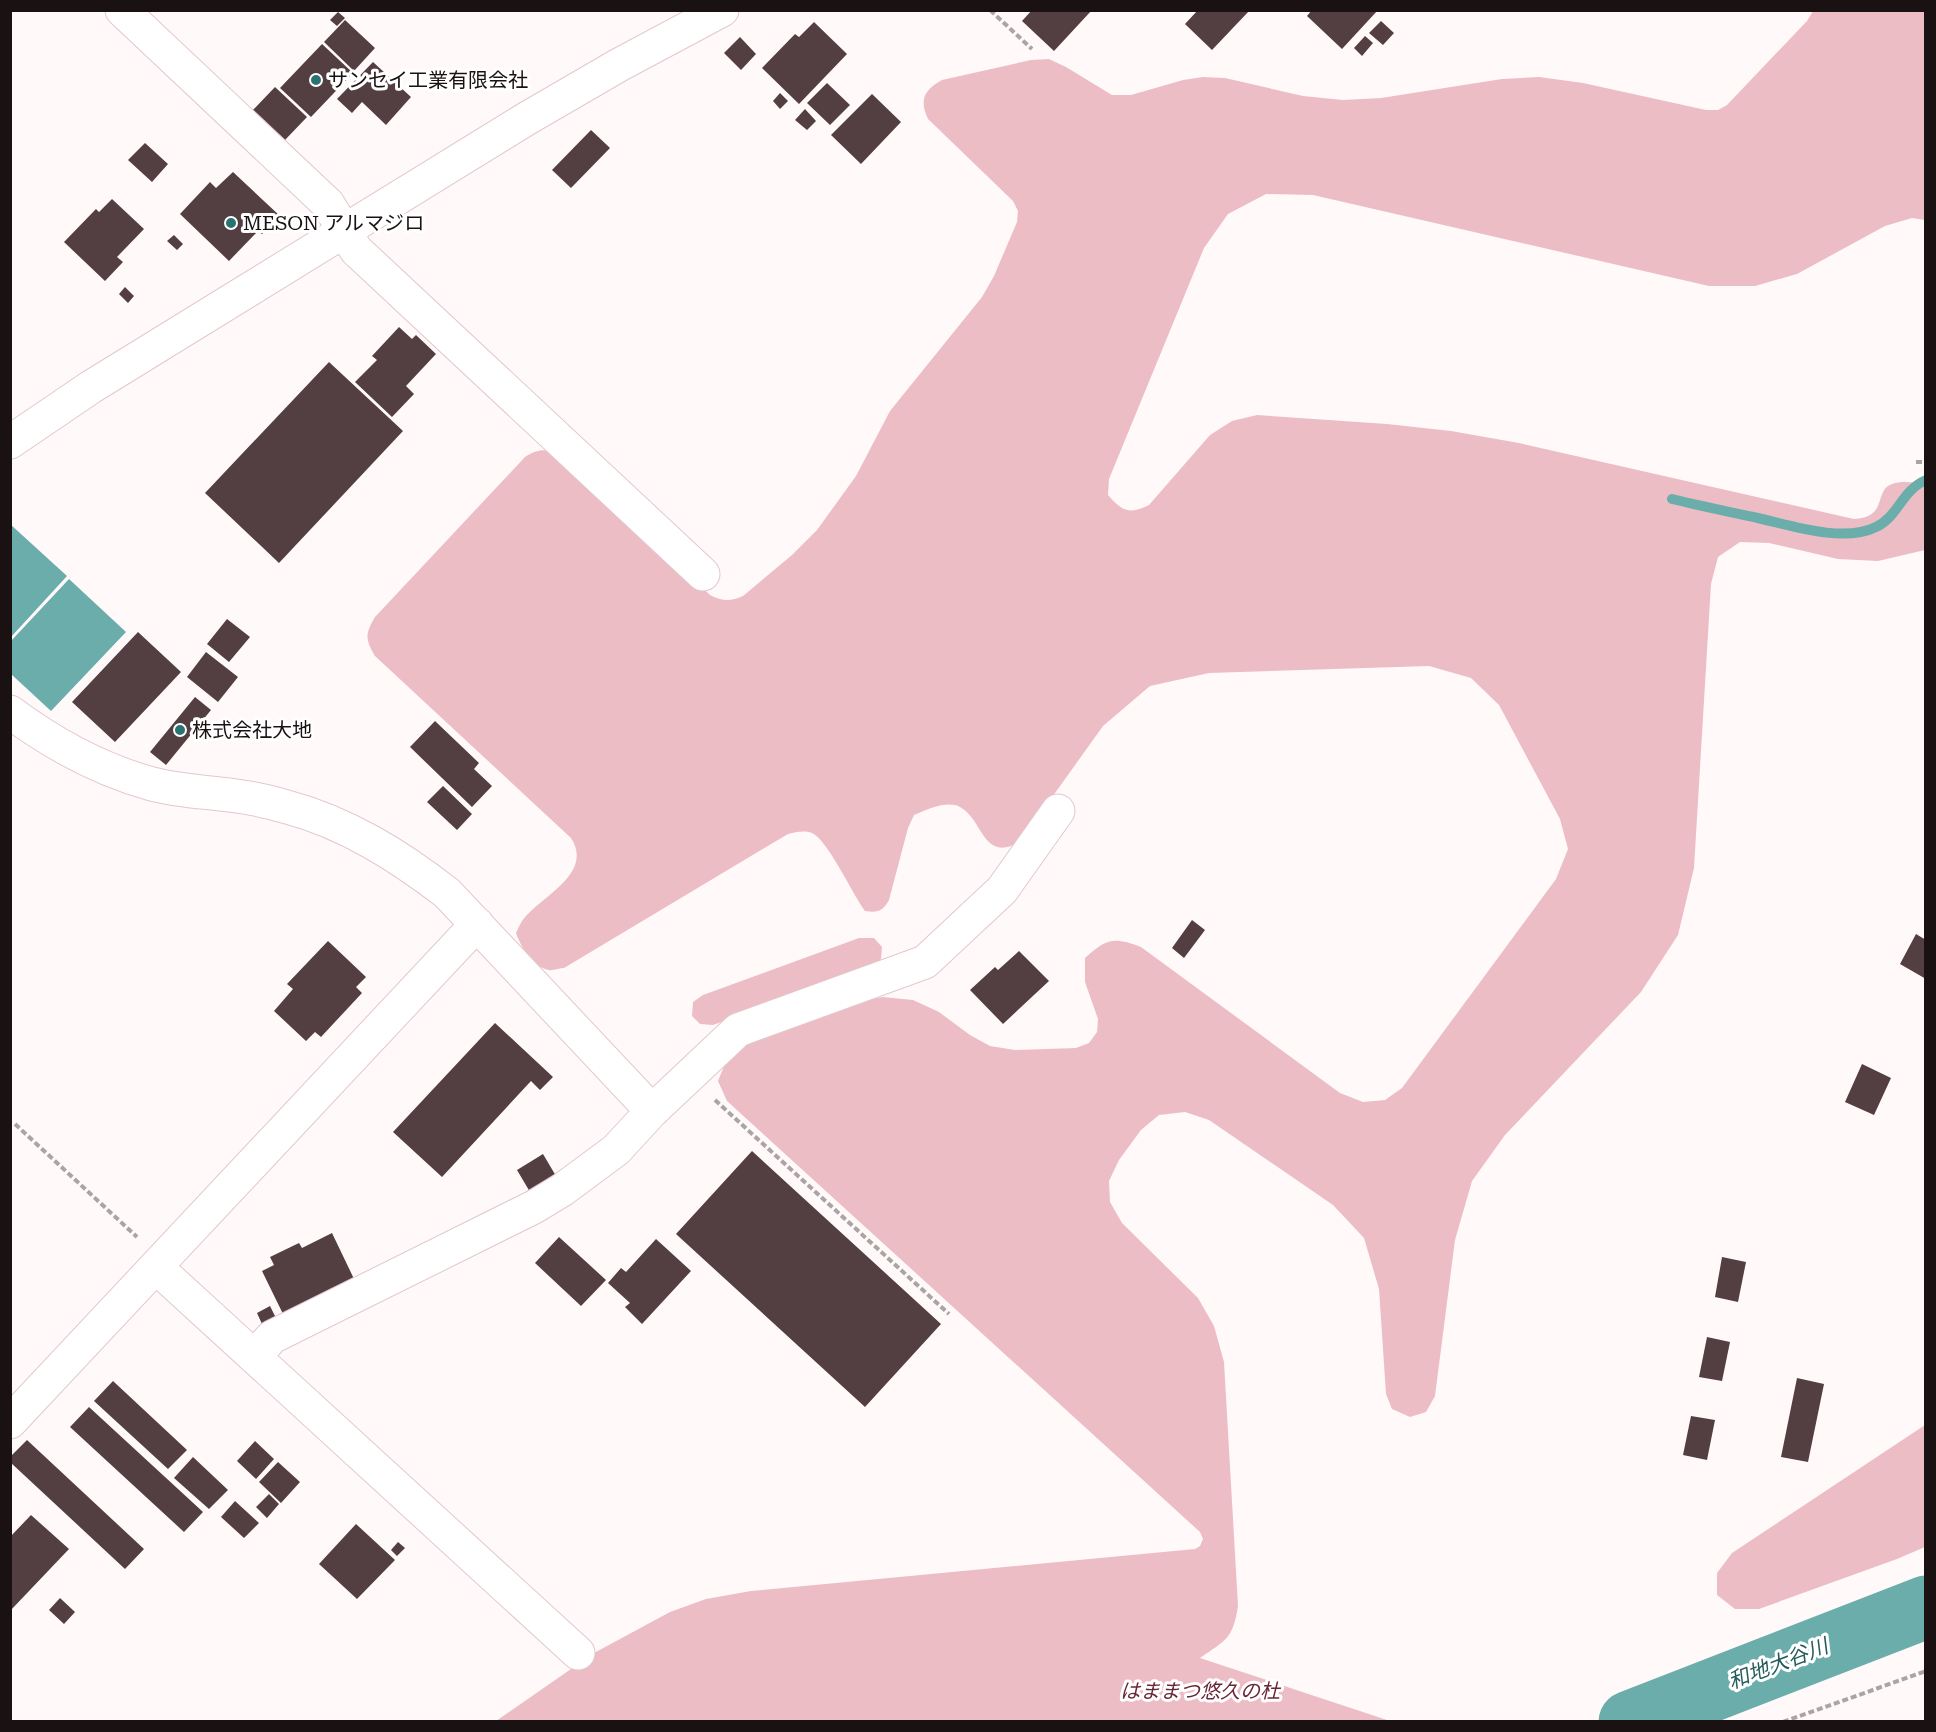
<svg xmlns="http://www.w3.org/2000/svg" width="1936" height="1732" viewBox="0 0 1936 1732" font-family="'Roboto Serif','Noto Sans JP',serif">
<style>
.green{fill:#edbdc6}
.water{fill:#6badaa}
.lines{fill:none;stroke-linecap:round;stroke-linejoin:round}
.stream{stroke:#6badaa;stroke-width:10}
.river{stroke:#6badaa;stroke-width:63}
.building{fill:#533e42}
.minor-casing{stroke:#e2c8cc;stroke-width:35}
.path{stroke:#aba4a5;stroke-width:4;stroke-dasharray:6 3;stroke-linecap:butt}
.minor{stroke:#fff;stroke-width:33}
.poi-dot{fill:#287371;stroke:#fff;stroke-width:2}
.labels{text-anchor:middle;stroke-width:6;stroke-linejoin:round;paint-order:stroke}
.poi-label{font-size:20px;fill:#1a1112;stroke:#fff;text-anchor:start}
.park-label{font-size:20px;font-style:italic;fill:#692638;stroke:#fff}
.water-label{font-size:21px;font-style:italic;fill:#265d5c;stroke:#fff}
</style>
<rect width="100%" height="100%" fill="#fff9fa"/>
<path class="green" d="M 1813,11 L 1925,11 L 1925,220 L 1912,218 L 1885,226 L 1797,274 L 1755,286 L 1709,286 L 1313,195 L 1266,194 L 1228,214 L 1204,248 L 1109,479 L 1108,495 C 1122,511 1129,515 1149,505 L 1210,435 L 1232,421 L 1257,415 L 1387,424 L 1451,431 L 1519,443 L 1854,519 C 1889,517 1873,491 1892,484 C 1902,480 1915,483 1925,483 L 1925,550 L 1878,561 L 1838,559 L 1769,543 L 1740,542 L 1718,557 L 1711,584 L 1694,868 L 1678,935 L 1641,992 L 1505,1135 L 1472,1181 L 1455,1240 L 1435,1396 L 1426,1412 L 1410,1417 L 1392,1409 L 1386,1394 L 1379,1289 L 1364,1238 L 1333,1205 L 1209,1120 L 1185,1112 L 1159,1115 L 1141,1130 L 1119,1160 L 1109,1181 L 1110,1202 L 1122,1223 L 1198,1298 L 1214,1326 L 1224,1362 L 1238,1606 C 1233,1639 1226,1640 1200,1658 L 1390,1721 L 496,1721 L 594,1653 L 670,1612 L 706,1599 L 751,1591 L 1195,1549 L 1200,1546 L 1203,1539 L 1200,1532 L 727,1101 L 718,1081 L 727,1059 L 748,1043 L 854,1002 L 883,997 L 913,1000 L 939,1012 L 970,1035 L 990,1046 L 1015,1050 L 1076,1048 L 1089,1043 L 1097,1032 L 1098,1019 L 1085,982 L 1085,958 C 1107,938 1114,937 1141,947 L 1340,1093 L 1363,1102 L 1385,1100 L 1402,1088 L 1556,879 L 1568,849 L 1560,819 L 1499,705 L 1471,678 L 1429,666 L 1209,673 L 1150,686 L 1103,726 L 1020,842 C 982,863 984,820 960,807 C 947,800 926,810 914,815 L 908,828 L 889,900 C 883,911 878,913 865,911 C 853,895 827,839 812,833 C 803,830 797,832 788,834 L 564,968 C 560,968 553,971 549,970 C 532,967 521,947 516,933 C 519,927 521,921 526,916 C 546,894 593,872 571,838 L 375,656 C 365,639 365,634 375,617 L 525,457 C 541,447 548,449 564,458 L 710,595 C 722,601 730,602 743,596 L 792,555 L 817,530 L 856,476 L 890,411 L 982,297 L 994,276 L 1017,222 L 1018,211 L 1013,201 L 928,119 C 919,100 924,90 942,80 L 1031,60 L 1049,59 L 1066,67 L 1112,95 L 1131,95 L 1183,80 L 1203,77 L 1225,78 L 1303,96 L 1343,100 L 1381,98 L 1502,79 L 1539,77 L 1583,83 L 1706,110 L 1718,110 L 1727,105 L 1807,21 Z
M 859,938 L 874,938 L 882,947 L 881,959 L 873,967 L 713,1025 L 700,1024 L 692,1016 L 693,1002 L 703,995 Z
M 1925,1425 L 1925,1547 L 1897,1559 L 1759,1609 L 1735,1609 L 1717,1595 L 1717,1573 L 1732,1553 Z"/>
<path class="water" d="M 10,524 L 67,576 L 11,637 L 10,637 Z
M 69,579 L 126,632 L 51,711 L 11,674 L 11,641 Z"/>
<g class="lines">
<path class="stream" d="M 1672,499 C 1701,506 1730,512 1758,518 C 1792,526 1844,543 1876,527 C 1898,517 1902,490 1926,480"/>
<path class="river" d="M 1630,1722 L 1926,1607"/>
</g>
<path class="building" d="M 1032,10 L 1092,10 L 1054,51 L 1022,21 Z
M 1198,10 L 1250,10 L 1212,50 L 1185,24 Z
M 1312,10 L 1378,10 L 1342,49 L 1307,16 Z
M 338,12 L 345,18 L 337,26 L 330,20 Z
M 345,20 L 375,48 L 354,71 L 324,42 Z
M 1381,21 L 1394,33 L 1383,45 L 1369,33 Z
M 814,22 L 847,54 L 799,104 L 762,68 L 795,34 L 799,37 Z
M 1365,36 L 1373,43 L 1362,56 L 1354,48 Z
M 740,37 L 756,54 L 741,70 L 724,53 Z
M 322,44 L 353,73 L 311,117 L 280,88 Z
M 373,62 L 411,97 L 386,125 L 362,102 L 352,113 L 337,99 Z
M 827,83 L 850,105 L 830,125 L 807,103 Z
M 275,87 L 307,117 L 285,140 L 253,110 Z
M 780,93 L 788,101 L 780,109 L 773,101 Z
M 872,94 L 901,122 L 861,164 L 831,135 Z
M 805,109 L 816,121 L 807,130 L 795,120 Z
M 591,130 L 610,148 L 571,188 L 552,170 Z
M 145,143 L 168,164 L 152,182 L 128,160 Z
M 233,172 L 280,216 L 262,234 L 258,231 L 229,261 L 180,214 L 210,182 L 216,188 Z
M 112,199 L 144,229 L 117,257 L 123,262 L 105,281 L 64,242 L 96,209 L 99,212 Z
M 174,235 L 183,244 L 177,250 L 167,241 Z
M 125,287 L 134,296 L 128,303 L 119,294 Z
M 399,327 L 412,339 L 416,335 L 436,354 L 406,386 L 414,394 L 392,417 L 355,382 L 377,360 L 372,356 Z
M 329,362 L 403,431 L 279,563 L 205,493 Z
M 227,619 L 250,637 L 229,662 L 207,644 Z
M 138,632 L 181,672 L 115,742 L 72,702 Z
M 206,652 L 238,677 L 218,702 L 187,677 Z
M 195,697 L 211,710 L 166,765 L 150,752 Z
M 435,721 L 479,763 L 474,769 L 492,786 L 472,807 L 410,747 Z
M 443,786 L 472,814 L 457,830 L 427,802 Z
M 1192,920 L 1205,930 L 1184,958 L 1172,948 Z
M 1916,934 L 1926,940 L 1926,979 L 1900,964 Z
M 328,941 L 366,977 L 356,987 L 362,993 L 321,1037 L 315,1032 L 306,1041 L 274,1011 L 293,989 L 287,984 Z
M 1019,951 L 1049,981 L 1003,1024 L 970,990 L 995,967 L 998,970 Z
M 495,1023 L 553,1077 L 540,1090 L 531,1081 L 442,1177 L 393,1132 Z
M 1862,1064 L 1891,1078 L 1874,1115 L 1845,1102 Z
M 752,1151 L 941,1324 L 865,1407 L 676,1234 Z
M 543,1154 L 556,1176 L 530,1192 L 517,1170 Z
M 332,1233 L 355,1281 L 284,1316 L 262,1271 L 274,1265 L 270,1257 L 299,1243 L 302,1248 Z
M 559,1237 L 606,1280 L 581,1306 L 535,1263 Z
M 656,1239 L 691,1271 L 642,1324 L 625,1307 L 630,1303 L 608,1283 L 621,1268 L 626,1272 Z
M 1722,1257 L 1746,1262 L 1738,1302 L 1715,1297 Z
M 270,1306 L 276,1318 L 262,1324 L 257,1313 Z
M 1707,1337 L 1730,1342 L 1722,1381 L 1699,1377 Z
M 1797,1378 L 1824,1384 L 1808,1462 L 1781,1457 Z
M 113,1381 L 187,1450 L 168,1469 L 94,1401 Z
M 89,1407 L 203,1512 L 184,1532 L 70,1427 Z
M 1691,1416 L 1715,1420 L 1707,1460 L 1683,1455 Z
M 27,1440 L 144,1549 L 125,1569 L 10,1462 L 10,1457 Z
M 255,1441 L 274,1459 L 256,1479 L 237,1461 Z
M 193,1457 L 228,1490 L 209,1509 L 174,1478 Z
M 278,1462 L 300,1482 L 281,1503 L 259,1482 Z
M 269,1494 L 279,1504 L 267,1518 L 256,1507 Z
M 235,1501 L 259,1523 L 244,1538 L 221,1517 Z
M 31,1515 L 69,1549 L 10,1611 L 10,1537 Z
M 356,1524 L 395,1560 L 357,1599 L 319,1564 Z
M 398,1542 L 405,1548 L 397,1556 L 391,1550 Z
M 60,1598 L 75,1612 L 64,1624 L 49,1610 Z"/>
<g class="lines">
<g class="minor-casing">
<path id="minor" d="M 122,10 L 328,204 L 356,250 L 703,574
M 10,442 L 91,387 L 526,119 L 619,65 L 722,10
M 10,712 C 53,744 101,770 152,784 C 182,792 213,792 243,797 C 258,799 273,803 287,807 C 347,823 399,856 447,893 L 652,1111
M 156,1267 L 578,1653
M 254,1357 L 272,1337 L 534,1207 L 562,1190 L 616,1150 L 652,1111 L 738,1030 L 925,962 L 1002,890 L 1058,811
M 10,1422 L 477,924"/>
</g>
<path class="path" d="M 990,10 L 1032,49
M 1916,462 L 1926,462
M 715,1100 L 949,1314
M 15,1124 L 137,1237
M 1783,1722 L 1926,1671"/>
<use href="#minor" class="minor"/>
</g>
<g class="poi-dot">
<circle cx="316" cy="80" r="6"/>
<circle cx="231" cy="223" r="6"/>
<circle cx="180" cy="730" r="6"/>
</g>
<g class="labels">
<g class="poi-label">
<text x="328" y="87">サンセイ工業有限会社</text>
<text x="243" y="230">MESON アルマジロ</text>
<text x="192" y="737">株式会社大地</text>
</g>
<g class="park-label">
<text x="1200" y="1698">はままつ悠久の杜</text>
</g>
<g class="water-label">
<text transform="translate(1778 1664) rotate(-21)" y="7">和地大谷川</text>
</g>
</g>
<rect width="1936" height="1732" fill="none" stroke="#1a1112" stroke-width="24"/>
</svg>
